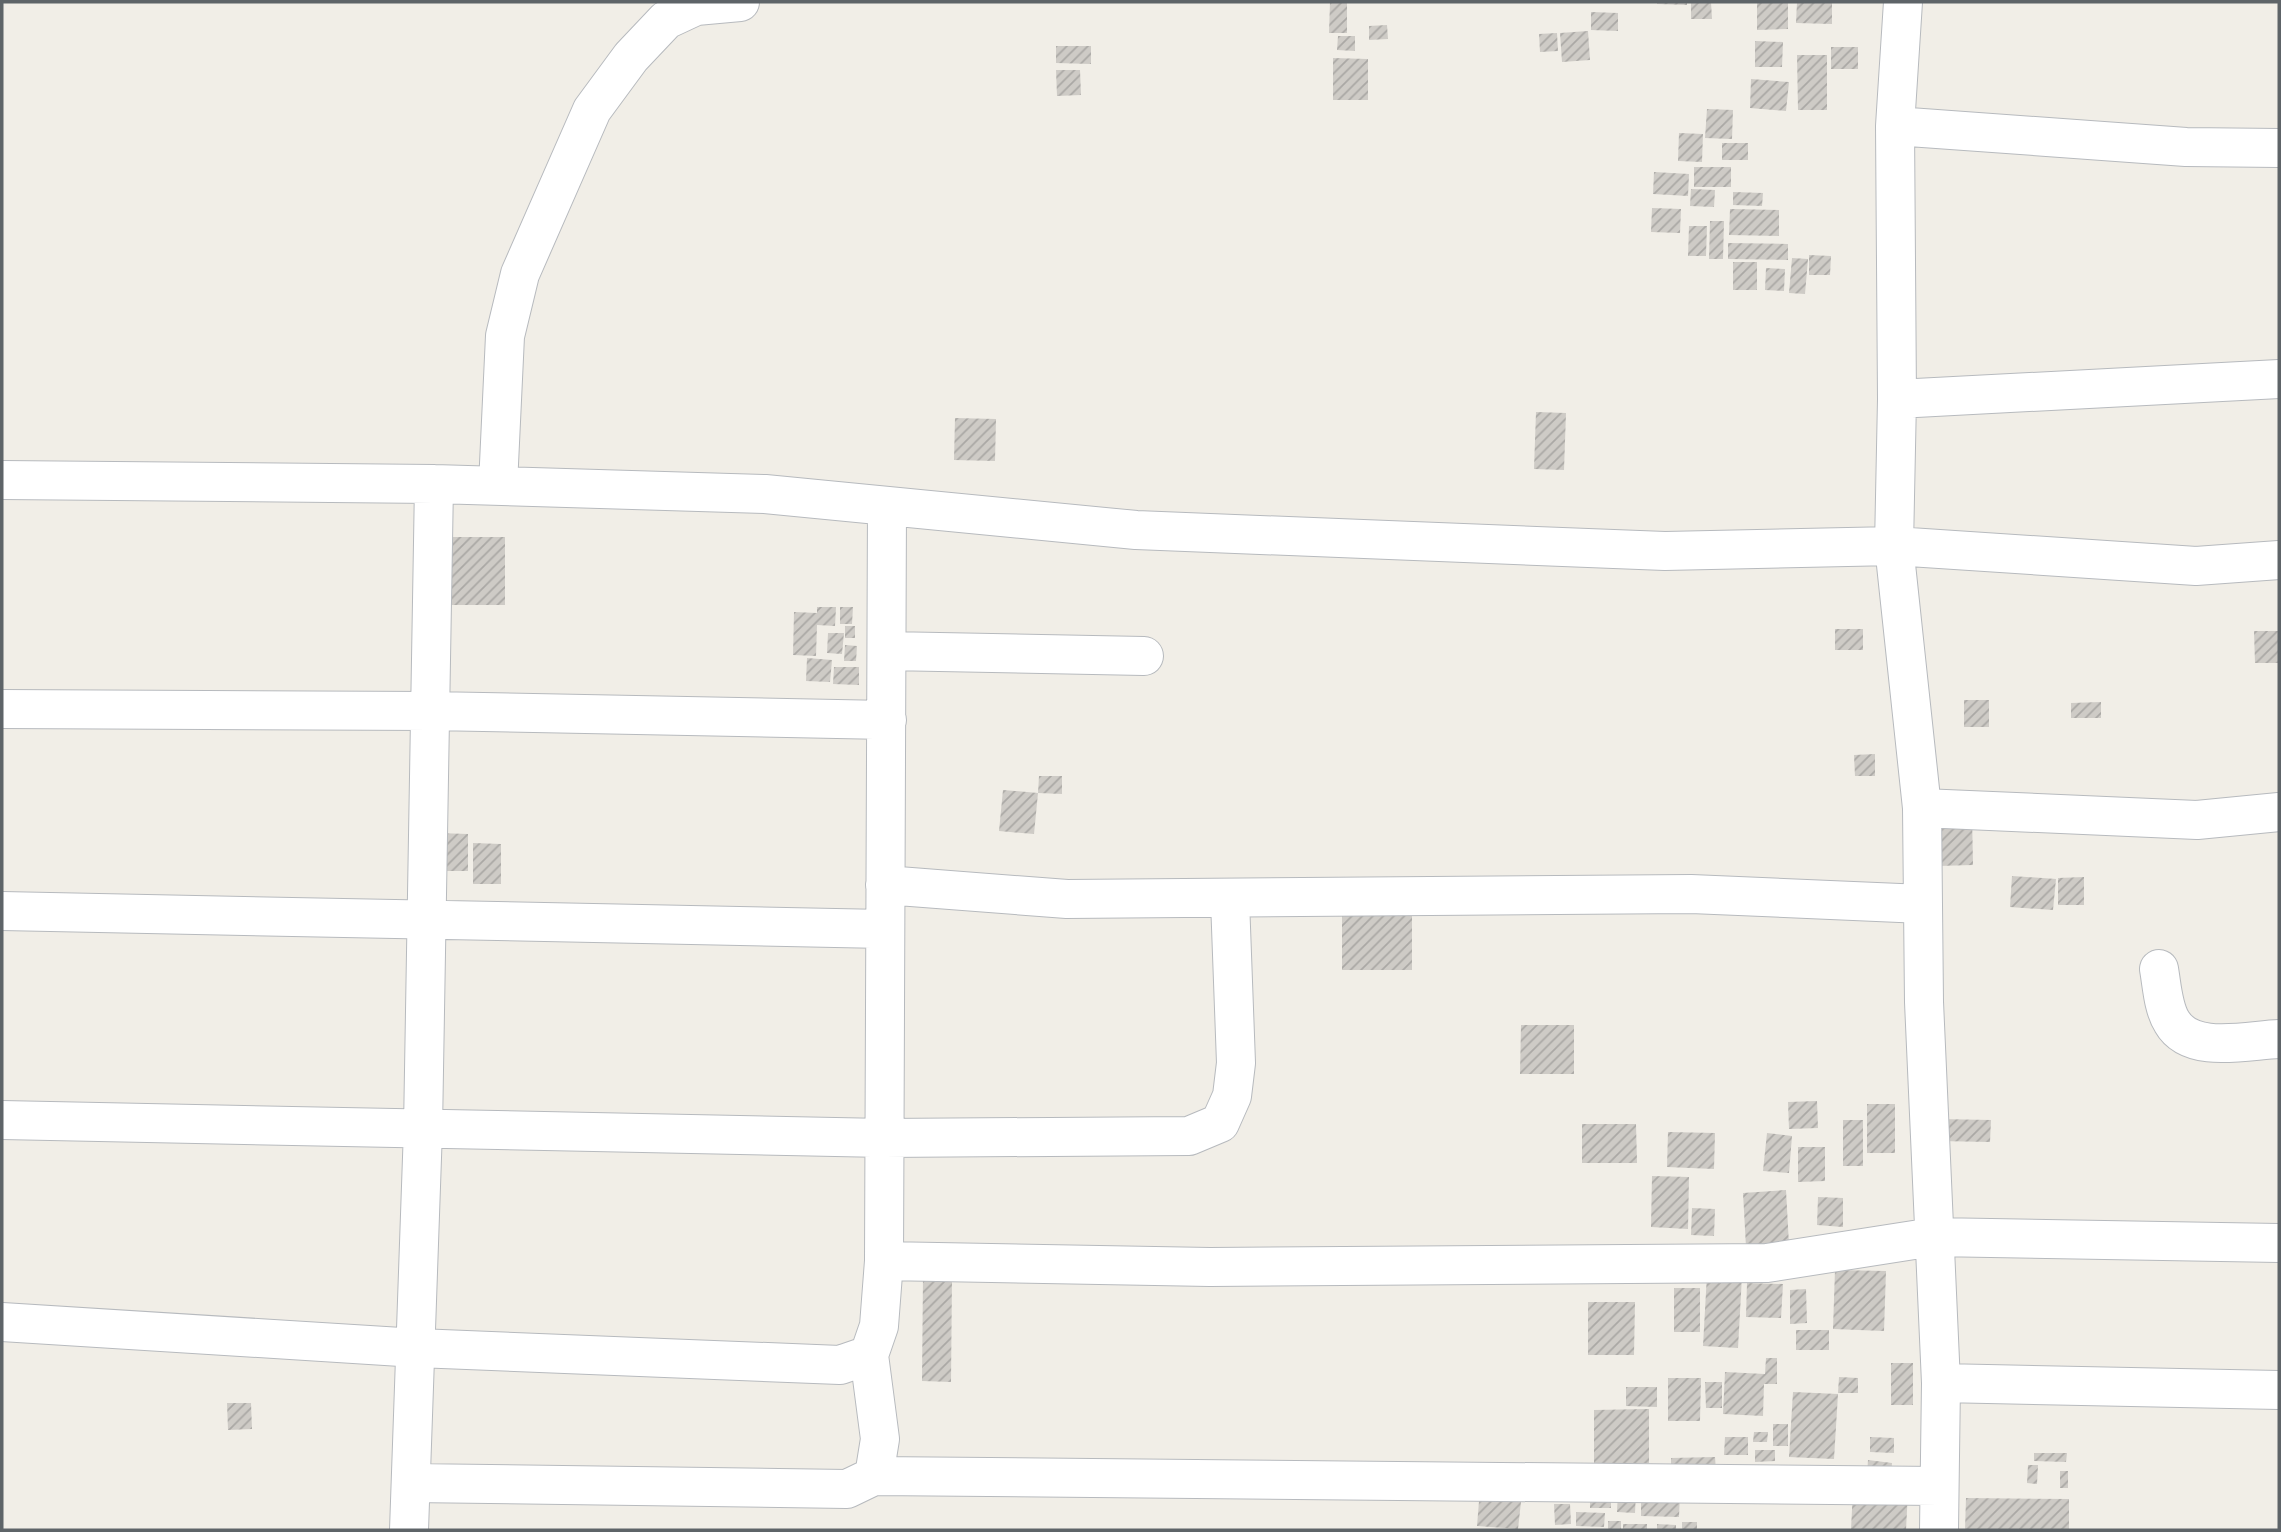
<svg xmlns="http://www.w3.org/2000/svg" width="2281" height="1532" viewBox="0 0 2281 1532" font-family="Rubik,sans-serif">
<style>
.building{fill:url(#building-hatch)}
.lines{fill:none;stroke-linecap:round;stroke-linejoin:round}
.minor-casing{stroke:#b7babe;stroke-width:40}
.minor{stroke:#fff;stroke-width:38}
</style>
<defs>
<pattern id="building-hatch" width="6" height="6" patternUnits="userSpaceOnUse" patternTransform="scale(1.75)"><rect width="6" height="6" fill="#cecbc6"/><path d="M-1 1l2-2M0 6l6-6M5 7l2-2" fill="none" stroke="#aaa8a5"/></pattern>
</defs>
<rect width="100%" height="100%" fill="#f1eee7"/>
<path class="building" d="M 1330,2 L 1347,2 L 1347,33 L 1329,33 Z
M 1657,2 L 1687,2 L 1687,5 L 1657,4 Z
M 1691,2 L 1711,2 L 1712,19 L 1691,19 Z
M 1757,2 L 1788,2 L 1788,29 L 1757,30 Z
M 1797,2 L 1832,2 L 1832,24 L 1796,23 Z
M 1591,12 L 1618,13 L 1618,31 L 1591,30 Z
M 1387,25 L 1388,39 L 1369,40 L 1369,26 Z
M 1588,31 L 1590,60 L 1562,62 L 1560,33 Z
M 1557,33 L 1558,51 L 1540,52 L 1539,34 Z
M 1338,36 L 1355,36 L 1355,51 L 1337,50 Z
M 1755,41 L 1783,42 L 1782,67 L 1755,67 Z
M 1056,46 L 1091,46 L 1091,64 L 1056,63 Z
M 1831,47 L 1858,47 L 1858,69 L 1831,69 Z
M 1797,55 L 1827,55 L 1827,110 L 1798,110 Z
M 1333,58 L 1368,59 L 1368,100 L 1333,100 Z
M 1056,70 L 1080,70 L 1081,95 L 1057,96 Z
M 1751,79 L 1789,82 L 1786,111 L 1750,108 Z
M 1707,109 L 1733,110 L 1732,139 L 1705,138 Z
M 1679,133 L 1703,134 L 1702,162 L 1678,161 Z
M 1722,143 L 1748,143 L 1748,160 L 1722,160 Z
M 1694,167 L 1731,167 L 1731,187 L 1694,187 Z
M 1654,172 L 1689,174 L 1688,196 L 1653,194 Z
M 1691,189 L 1715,190 L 1714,207 L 1690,206 Z
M 1733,192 L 1763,193 L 1762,206 L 1733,205 Z
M 1652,208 L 1681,209 L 1680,233 L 1651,232 Z
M 1730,209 L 1779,210 L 1779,236 L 1729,235 Z
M 1710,221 L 1724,221 L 1723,259 L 1709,259 Z
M 1689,226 L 1707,226 L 1706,256 L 1688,256 Z
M 1728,243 L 1788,244 L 1788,260 L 1728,259 Z
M 1809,255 L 1831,256 L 1830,275 L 1809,275 Z
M 1792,258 L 1808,259 L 1805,294 L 1789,293 Z
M 1733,262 L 1757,262 L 1757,290 L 1733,290 Z
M 1766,268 L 1785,269 L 1784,291 L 1765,290 Z
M 1536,412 L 1566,413 L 1564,470 L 1534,469 Z
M 955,418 L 996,419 L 995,461 L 954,460 Z
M 438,537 L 505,537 L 505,605 L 438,605 Z
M 817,607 L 836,607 L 835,626 L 817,625 L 816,656 L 793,655 L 794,612 L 817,613 Z
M 840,607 L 853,607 L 852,624 L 840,624 Z
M 845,626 L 855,626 L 855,638 L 845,638 Z
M 1835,629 L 1863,629 L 1863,650 L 1835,650 Z
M 2254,631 L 2279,631 L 2279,663 L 2255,663 Z
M 828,633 L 844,633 L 842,654 L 827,653 Z
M 845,645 L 857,646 L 856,661 L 844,661 Z
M 807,658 L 832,660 L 830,682 L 806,681 Z
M 834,667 L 859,667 L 859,685 L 833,684 Z
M 1964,700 L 1989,700 L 1989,727 L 1964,727 Z
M 2101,702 L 2101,718 L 2071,718 L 2071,703 Z
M 1875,754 L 1875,776 L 1855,776 L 1854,755 Z
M 1039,776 L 1062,776 L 1062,794 L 1038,793 Z
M 1003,790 L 1038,793 L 1034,834 L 999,831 Z
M 1938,814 L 1972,814 L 1973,865 L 1938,866 Z
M 438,833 L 468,834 L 468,871 L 437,871 Z
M 473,843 L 501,844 L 501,884 L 473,884 Z
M 2012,876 L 2056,879 L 2053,910 L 2010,907 Z
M 2084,877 L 2084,905 L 2058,905 L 2058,878 Z
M 1342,900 L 1412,900 L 1412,970 L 1342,970 Z
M 1521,1025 L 1574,1025 L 1574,1074 L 1520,1074 Z
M 1817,1101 L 1818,1128 L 1789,1129 L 1788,1102 Z
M 1867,1104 L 1895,1104 L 1895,1153 L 1867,1153 Z
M 1939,1119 L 1991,1120 L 1990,1142 L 1938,1141 Z
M 1843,1120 L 1863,1120 L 1863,1166 L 1843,1166 Z
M 1582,1124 L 1636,1124 L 1637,1163 L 1582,1163 Z
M 1668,1132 L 1715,1133 L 1714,1169 L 1667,1167 Z
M 1767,1133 L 1792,1136 L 1789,1173 L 1763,1171 Z
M 1798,1147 L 1825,1147 L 1825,1181 L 1798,1182 Z
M 1652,1176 L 1689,1177 L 1688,1229 L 1651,1227 Z
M 1786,1190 L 1789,1245 L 1746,1247 L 1743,1193 Z
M 1818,1197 L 1843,1198 L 1843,1227 L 1817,1225 Z
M 1692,1208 L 1715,1209 L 1714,1236 L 1691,1235 Z
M 1835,1270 L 1886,1271 L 1884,1331 L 1833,1329 Z
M 1707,1274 L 1742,1276 L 1738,1348 L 1703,1346 Z
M 923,1276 L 952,1277 L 951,1382 L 922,1381 Z
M 1747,1283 L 1783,1284 L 1781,1318 L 1746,1317 Z
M 1674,1288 L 1700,1288 L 1700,1332 L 1674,1332 Z
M 1806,1289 L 1807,1323 L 1790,1324 L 1790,1290 Z
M 1588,1302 L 1635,1302 L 1634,1355 L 1588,1355 Z
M 1796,1330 L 1829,1330 L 1829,1350 L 1796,1350 Z
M 1766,1358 L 1777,1358 L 1777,1384 L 1764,1384 L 1763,1416 L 1723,1414 L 1725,1372 L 1765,1374 Z
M 1891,1363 L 1913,1363 L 1913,1405 L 1891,1405 Z
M 1839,1377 L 1858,1378 L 1858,1393 L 1838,1393 Z
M 1668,1378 L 1701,1378 L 1700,1421 L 1668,1421 Z
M 1705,1382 L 1722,1382 L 1722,1408 L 1706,1408 Z
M 1626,1387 L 1657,1387 L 1657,1407 L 1626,1406 Z
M 1793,1392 L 1838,1394 L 1834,1459 L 1789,1457 Z
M 227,1403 L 251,1403 L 252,1429 L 228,1430 Z
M 1649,1409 L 1649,1463 L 1594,1464 L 1594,1410 Z
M 1773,1424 L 1788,1424 L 1788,1446 L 1773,1446 Z
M 1754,1432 L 1768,1432 L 1767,1442 L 1753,1442 Z
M 1725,1437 L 1748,1437 L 1748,1455 L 1724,1455 Z
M 1870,1437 L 1894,1438 L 1894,1453 L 1870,1452 Z
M 1755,1450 L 1775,1450 L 1775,1461 L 1755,1462 Z
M 2034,1453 L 2067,1453 L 2066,1462 L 2034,1461 Z
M 1715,1457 L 1716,1471 L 1671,1473 L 1671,1458 Z
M 1868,1460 L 1892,1463 L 1891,1477 L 1867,1475 Z
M 2028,1465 L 2038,1465 L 2037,1484 L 2027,1483 Z
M 2060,1471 L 2068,1471 L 2068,1488 L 2060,1488 Z
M 1480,1489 L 1522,1493 L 1518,1529 L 1477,1526 Z
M 1590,1489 L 1611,1489 L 1611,1508 L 1590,1508 Z
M 1853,1489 L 1908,1491 L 1906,1530 L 1851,1530 Z
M 1618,1491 L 1636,1492 L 1635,1513 L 1617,1512 Z
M 1641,1492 L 1680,1493 L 1679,1517 L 1641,1516 Z
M 1966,1498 L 2069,1499 L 2069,1530 L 1965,1530 Z
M 1554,1504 L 1570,1504 L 1571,1524 L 1555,1525 Z
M 1576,1512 L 1605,1513 L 1604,1527 L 1576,1526 Z
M 1608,1521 L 1621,1521 L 1621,1530 L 1608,1530 Z
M 1682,1522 L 1697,1522 L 1697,1530 L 1682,1530 Z
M 1623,1524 L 1647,1524 L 1647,1530 L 1623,1530 Z
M 1657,1524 L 1676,1525 L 1676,1530 L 1657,1530 Z"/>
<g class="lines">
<g class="minor-casing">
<path id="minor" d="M 1903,2 L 1895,126 L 1897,399 L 1894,546 L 1922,808 L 1924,1002 L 1941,1383 L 1939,1530
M 1895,126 L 2186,147 L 2279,148
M 1897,399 L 2279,379
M 2,480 L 434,484 L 765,494 L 1136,530 L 1665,551 L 1894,546 L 2196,566 L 2279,560
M 498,485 L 505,336 L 520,274 L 592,110 L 631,57 L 666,20 L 696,6 L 740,2
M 887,651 L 1144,656
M 2,709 L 430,711 L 887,720
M 1922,808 L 2197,820 L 2279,812
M 885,885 L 1067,899 L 1691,894 L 1923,904
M 2,911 L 884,929
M 2159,969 C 2162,986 2163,1008 2172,1022 C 2191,1055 2248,1040 2279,1039
M 2,1120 L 884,1138 L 1189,1136 L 1220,1123 L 1232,1096 L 1236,1063 L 1230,900
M 884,1261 L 1210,1267 L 1767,1263 L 1933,1237 L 2279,1243
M 2,1322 L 417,1348 L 840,1365 L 869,1355 L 879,1326 L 884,1261 L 887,507
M 1941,1383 L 2279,1390
M 874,1476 L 1938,1486
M 411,1483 L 847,1489 L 874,1476 L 880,1439 L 869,1355
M 409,1530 L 423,1129 L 434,484"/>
</g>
<use href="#minor" class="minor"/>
</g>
<rect width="2281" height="1532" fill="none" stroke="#5e6468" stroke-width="7"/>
</svg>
